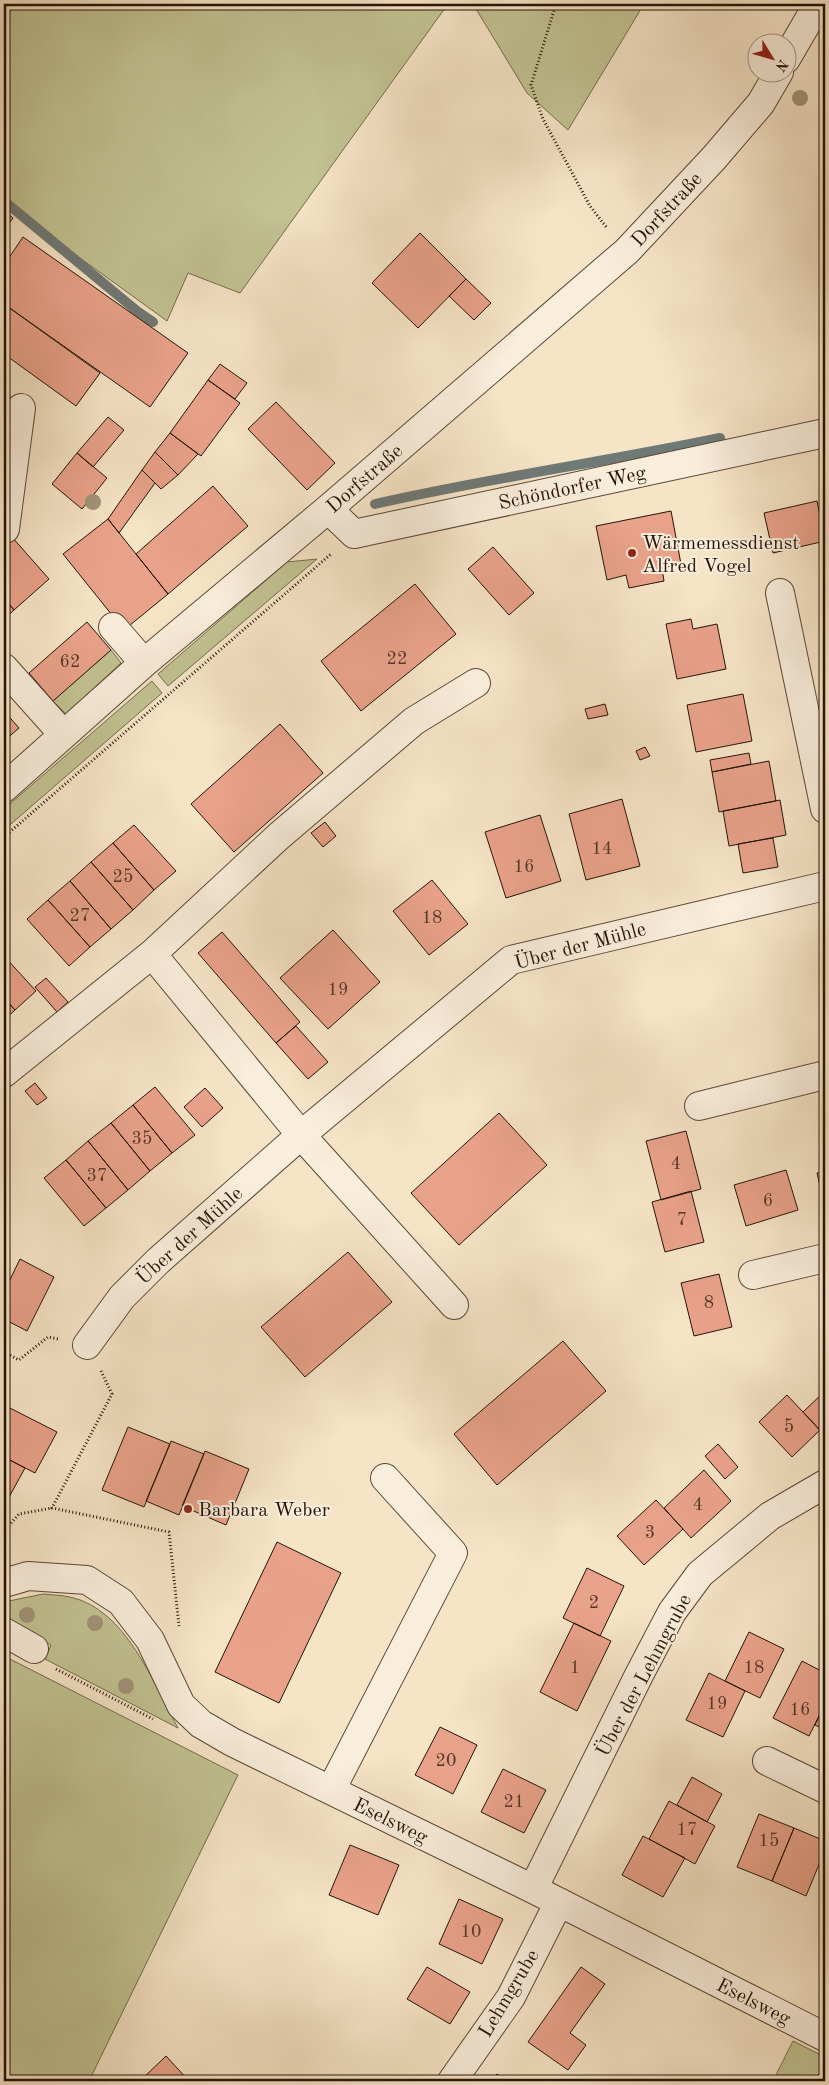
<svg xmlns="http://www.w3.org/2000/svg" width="829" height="2085" viewBox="0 0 829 2085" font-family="'Old Standard TT',serif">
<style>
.green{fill:#c2c292;stroke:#746b4c}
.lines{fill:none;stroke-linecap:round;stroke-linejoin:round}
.stream{stroke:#6f7975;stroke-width:10}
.building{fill:#e9a28a;stroke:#251407}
.minor-casing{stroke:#594837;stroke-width:30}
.path{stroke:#251407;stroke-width:3;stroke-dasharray:1 2.5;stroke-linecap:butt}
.minor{stroke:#f9eddb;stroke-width:28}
.tree{fill:#a19378}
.poi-dot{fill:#8f2418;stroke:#f9eddb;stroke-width:2}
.labels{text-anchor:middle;stroke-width:4;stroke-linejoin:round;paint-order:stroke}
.number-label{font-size:18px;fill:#563828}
.street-label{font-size:20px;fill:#251407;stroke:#f9eddb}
.poi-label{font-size:20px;fill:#251407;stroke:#f9eddb;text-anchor:start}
</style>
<rect width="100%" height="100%" fill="#f6e4c7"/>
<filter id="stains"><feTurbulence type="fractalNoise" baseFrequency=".004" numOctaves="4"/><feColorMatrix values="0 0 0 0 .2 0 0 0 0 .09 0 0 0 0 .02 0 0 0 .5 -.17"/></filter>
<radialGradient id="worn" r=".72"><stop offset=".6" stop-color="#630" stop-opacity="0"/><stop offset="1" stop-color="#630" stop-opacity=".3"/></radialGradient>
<path class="green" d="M 4,4 L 448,4 L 240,293 L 188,273 L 167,321 L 4,203 Z
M 473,4 L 644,4 L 568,130 L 527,93 Z
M 317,559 L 168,686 L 158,674 L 287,562 Z
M 111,650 L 121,663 L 66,714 L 53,701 Z
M 152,681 L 162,693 L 4,830 L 4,809 Z
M 43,1594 C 52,1595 61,1595 70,1597 C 126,1609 153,1683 178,1728 L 45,1659 L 51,1645 L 4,1621 L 4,1602 Z
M 4,1656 L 238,1775 L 89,2081 L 4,2081 Z
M 793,2041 L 825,2057 L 825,2081 L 773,2081 Z"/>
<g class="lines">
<path class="stream" d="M 4,201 L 137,311 L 153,322
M 375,504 C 489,478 605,462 720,438"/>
</g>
<path class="building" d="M 4,211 L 13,218 L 4,230 Z
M 420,233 L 466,279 L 418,328 L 372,283 Z
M 23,237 L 188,353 L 150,407 L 4,304 L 4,265 Z
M 466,279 L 491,303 L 474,320 L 449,296 Z
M 4,304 L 100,373 L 76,406 L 4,354 Z
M 220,364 L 247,383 L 235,399 L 208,380 Z
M 208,380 L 240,403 L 201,456 L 170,433 Z
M 276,402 L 335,463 L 307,490 L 248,429 Z
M 108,417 L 124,430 L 93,467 L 77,453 Z
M 170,433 L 198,454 L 178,475 L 155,452 Z
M 155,452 L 178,475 L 161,489 L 142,470 Z
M 77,453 L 107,478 L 82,509 L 52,484 Z
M 142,470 L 155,483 L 119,533 L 108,519 Z
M 213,486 L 248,526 L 168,594 L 136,554 Z
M 817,501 L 825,541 L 773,553 L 764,513 Z
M 671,511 L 681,564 L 662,568 L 664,581 L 629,588 L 626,575 L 607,580 L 596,526 Z
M 108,519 L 168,594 L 124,630 L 63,554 Z
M 4,528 L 49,579 L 14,610 L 4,598 Z
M 493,547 L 534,593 L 509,615 L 468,569 Z
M 415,584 L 456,634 L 361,711 L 321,661 Z
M 4,598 L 14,610 L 4,619 Z
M 691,619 L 693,629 L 717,624 L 726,669 L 677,679 L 666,624 Z
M 87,622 L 111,650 L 53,701 L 29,673 Z
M 743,694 L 752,741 L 696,752 L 687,705 Z
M 605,704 L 608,715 L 588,719 L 585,709 Z
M 4,711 L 19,728 L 4,741 Z
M 280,724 L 323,773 L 234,852 L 191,804 Z
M 645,747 L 650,756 L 640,760 L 636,751 Z
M 749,753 L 751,764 L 712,772 L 710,760 Z
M 769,761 L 776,801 L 719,812 L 712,772 Z
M 622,799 L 640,866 L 586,880 L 569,814 Z
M 780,800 L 786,835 L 729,846 L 723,811 Z
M 540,815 L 561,881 L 506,898 L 485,832 Z
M 325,822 L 336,836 L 323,847 L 311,833 Z
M 134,825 L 176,871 L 154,890 L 113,843 Z
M 773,838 L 778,867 L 743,873 L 738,844 Z
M 113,843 L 154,890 L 133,910 L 91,862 Z
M 91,862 L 133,910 L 111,929 L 70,881 Z
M 432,880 L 468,924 L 429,955 L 393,911 Z
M 70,881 L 111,929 L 90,947 L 48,900 Z
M 48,900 L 90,947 L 69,966 L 27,919 Z
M 333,930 L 380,982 L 328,1029 L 280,978 Z
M 222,932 L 300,1022 L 276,1043 L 198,953 Z
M 4,956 L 36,991 L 15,1010 L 4,998 Z
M 46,978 L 68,1002 L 57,1012 L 35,987 Z
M 4,998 L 15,1010 L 4,1020 Z
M 296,1026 L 328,1062 L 308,1079 L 276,1043 Z
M 35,1083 L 47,1098 L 37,1105 L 25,1091 Z
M 155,1087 L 195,1135 L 172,1153 L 133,1105 Z
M 205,1088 L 223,1108 L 202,1127 L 184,1107 Z
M 133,1105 L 172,1153 L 150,1171 L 111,1123 Z
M 499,1113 L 547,1165 L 459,1245 L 411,1193 Z
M 111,1123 L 150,1171 L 128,1190 L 88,1141 Z
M 686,1131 L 701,1189 L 661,1200 L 646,1141 Z
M 88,1141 L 128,1190 L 106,1208 L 66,1160 Z
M 66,1160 L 106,1208 L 84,1226 L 44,1178 Z
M 786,1170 L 798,1210 L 746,1226 L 734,1185 Z
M 825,1171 L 825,1208 L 817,1173 Z
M 691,1191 L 704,1242 L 665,1252 L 652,1202 Z
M 348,1252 L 392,1302 L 305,1377 L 261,1327 Z
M 20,1259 L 54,1277 L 27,1331 L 4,1319 L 4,1292 Z
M 719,1274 L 732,1327 L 694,1336 L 681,1283 Z
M 563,1341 L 606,1391 L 497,1485 L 454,1434 Z
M 825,1391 L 825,1436 L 803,1412 Z
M 787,1395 L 820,1430 L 792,1457 L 759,1422 Z
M 4,1405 L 57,1432 L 35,1473 L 4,1457 Z
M 128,1427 L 170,1444 L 144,1507 L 102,1490 Z
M 171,1441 L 204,1454 L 179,1515 L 146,1501 Z
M 718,1444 L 738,1467 L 725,1479 L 705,1456 Z
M 205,1451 L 249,1469 L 226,1525 L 182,1506 Z
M 4,1457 L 25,1468 L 8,1499 L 4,1497 Z
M 704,1470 L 731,1501 L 691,1538 L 664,1508 Z
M 656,1500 L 683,1529 L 644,1565 L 617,1536 Z
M 277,1542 L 341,1573 L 279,1703 L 215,1672 Z
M 587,1568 L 624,1586 L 600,1636 L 563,1618 Z
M 574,1623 L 611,1641 L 577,1711 L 540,1692 Z
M 749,1632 L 784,1649 L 760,1698 L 725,1681 Z
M 802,1661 L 825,1673 L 825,1704 L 809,1736 L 773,1718 Z
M 709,1673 L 745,1691 L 723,1737 L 686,1720 Z
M 825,1704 L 825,1730 L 815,1725 Z
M 440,1727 L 477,1745 L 453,1794 L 415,1775 Z
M 503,1769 L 546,1790 L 524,1833 L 481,1812 Z
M 692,1777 L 722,1794 L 707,1822 L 677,1805 Z
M 669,1801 L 715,1826 L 695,1864 L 649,1839 Z
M 759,1814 L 794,1828 L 772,1881 L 737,1867 Z
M 794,1828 L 825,1841 L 825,1850 L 806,1896 L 772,1881 Z
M 643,1836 L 685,1858 L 663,1897 L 622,1875 Z
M 350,1845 L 399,1865 L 378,1915 L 329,1895 Z
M 459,1899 L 503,1919 L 482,1964 L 439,1944 Z
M 427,1967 L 470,1992 L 450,2024 L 407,1999 Z
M 581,1967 L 605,1984 L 570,2033 L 586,2045 L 568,2070 L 528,2042 Z
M 166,2056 L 189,2081 L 140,2081 Z
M 497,2074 L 506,2081 L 491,2081 Z"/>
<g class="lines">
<g class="minor-casing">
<path id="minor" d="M 786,59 L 818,4
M 328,509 L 354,534 L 825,433
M 5,529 L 21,408
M 780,593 L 825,809
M 113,627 L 144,663
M 4,668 L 63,734
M 4,788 L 144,663 L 328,509 L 627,251 L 714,158 L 761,103 L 779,72
M 4,1073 L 152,954
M 699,1106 L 825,1075
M 753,1275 L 825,1258
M 454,1305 L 301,1135 L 152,954 L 279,836 L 414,721 L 476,683
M 87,1345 L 122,1297 L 158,1261 L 301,1135 L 511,960 L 825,886
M 4,1583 L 28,1576 L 87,1580 L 121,1602 L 150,1640 L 181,1705 L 201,1724 L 232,1742 L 533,1889 L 825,2037
M 4,1632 L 34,1649
M 767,1761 L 825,1789
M 331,1790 L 453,1553 L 385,1478
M 533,1889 L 639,1675 L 672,1612 L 700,1574 L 770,1516 L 825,1484
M 452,2081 L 511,1997 L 559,1902"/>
</g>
<path class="path" d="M 556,4 L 531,85 L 543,119 L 590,206 L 607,228
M 4,837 L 331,554
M 4,1352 L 19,1360 L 48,1337 L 58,1339
M 101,1371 L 112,1394 L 52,1508 L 169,1532 L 179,1626
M 4,1531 L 19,1514 L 52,1508
M 56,1669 L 153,1719
M 822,2075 L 825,2069"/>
<use href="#minor" class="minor"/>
</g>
<g class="tree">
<circle cx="800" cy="98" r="8"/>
<circle cx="93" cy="502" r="8"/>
<circle cx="27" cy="1615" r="8"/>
<circle cx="95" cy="1623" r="8"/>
<circle cx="126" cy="1686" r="8"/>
</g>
<g class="poi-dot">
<circle cx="632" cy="553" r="5"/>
<circle cx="188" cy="1509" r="5"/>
</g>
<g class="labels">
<g class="number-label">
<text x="397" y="664">22</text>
<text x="70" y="667">62</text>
<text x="602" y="854">14</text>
<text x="524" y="872">16</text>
<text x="123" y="882">25</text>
<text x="80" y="921">27</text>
<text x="432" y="923">18</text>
<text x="338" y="995">19</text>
<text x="142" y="1144">35</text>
<text x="676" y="1169">4</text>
<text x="97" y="1181">37</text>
<text x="768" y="1206">6</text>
<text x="682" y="1225">7</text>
<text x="709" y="1308">8</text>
<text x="789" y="1432">5</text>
<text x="698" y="1510">4</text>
<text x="650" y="1538">3</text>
<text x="594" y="1608">2</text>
<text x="575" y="1673">1</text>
<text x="754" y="1673">18</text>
<text x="717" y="1709">19</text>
<text x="800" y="1715">16</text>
<text x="446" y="1766">20</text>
<text x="514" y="1807">21</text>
<text x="687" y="1835">17</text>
<text x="769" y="1846">15</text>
<text x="471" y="1937">10</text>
</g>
<g class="street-label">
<text transform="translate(666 209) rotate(-47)" y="7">Dorfstraße</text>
<text transform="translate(364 478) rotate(-41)" y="7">Dorfstraße</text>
<text transform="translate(572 487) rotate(-12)" y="7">Schöndorfer Weg</text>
<text transform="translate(580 945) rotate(-15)" y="7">Über der Mühle</text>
<text transform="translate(189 1235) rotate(-42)" y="7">Über der Mühle</text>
<text transform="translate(643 1675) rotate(-62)" y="7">Über der Lehmgrube</text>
<text transform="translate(391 1820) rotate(26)" y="7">Eselsweg</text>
<text transform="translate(508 1993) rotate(-59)" y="7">Lehmgrube</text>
<text transform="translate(754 2001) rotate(27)" y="7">Eselsweg</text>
</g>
<g class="poi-label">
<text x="642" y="549">Wärmemessdienst<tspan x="642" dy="23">Alfred Vogel</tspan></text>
<text x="198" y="1516">Barbara Weber</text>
</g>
</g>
<rect width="829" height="2085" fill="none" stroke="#f6e4c7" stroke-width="20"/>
<rect x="5" y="5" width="819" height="2075" fill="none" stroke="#251407" stroke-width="2.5"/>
<rect x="10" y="10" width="809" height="2065" fill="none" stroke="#251407"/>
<g transform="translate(772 58) rotate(127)"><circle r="24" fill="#f9eddb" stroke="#a49686"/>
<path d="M0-4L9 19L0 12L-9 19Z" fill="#8f2418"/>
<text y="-8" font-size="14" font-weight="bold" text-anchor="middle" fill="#251407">N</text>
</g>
<rect width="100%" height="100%" filter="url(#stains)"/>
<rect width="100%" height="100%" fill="url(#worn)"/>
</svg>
